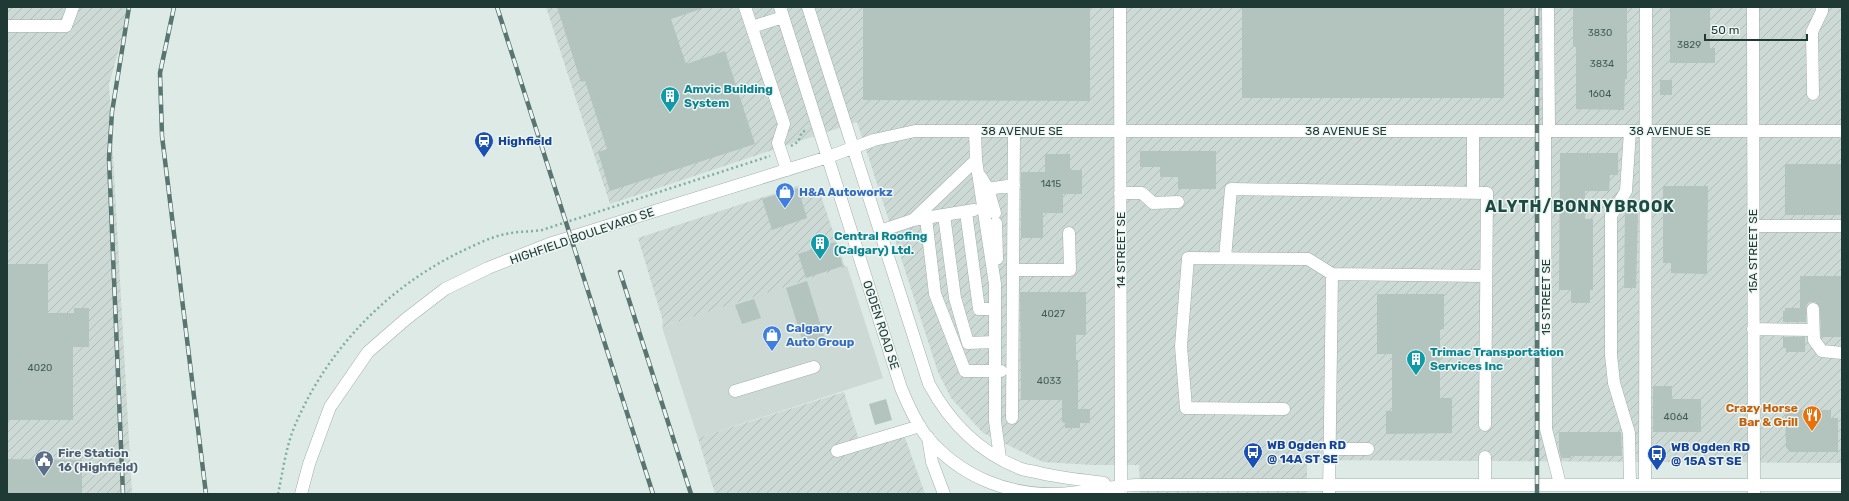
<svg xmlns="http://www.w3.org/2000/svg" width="1849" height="501" viewBox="0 0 1849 501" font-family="Rubik,sans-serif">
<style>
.built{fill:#ccd9d4}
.industrial{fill:url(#industrial-furrows)}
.building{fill:#b3c4be}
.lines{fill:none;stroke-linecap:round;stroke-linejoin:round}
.minor-casing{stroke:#a1b1ac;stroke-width:13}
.path{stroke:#7eaea2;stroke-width:2.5;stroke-dasharray:2 3;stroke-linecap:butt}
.minor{stroke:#fff;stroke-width:12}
.rail-casing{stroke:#597570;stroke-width:4.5}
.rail{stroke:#eef6f3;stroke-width:3;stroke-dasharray:9;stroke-linecap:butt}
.labels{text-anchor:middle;stroke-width:3;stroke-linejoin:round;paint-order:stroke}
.number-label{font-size:10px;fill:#445c56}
.culture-label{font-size:12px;font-weight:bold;fill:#0d838f;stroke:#eef6f3;text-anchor:start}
.street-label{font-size:12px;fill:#1f3934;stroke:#eef6f3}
.transit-label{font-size:12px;font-weight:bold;fill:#164399;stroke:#eef6f3;text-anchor:start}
.shop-label{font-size:12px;font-weight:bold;fill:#366cbe;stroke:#eef6f3;text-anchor:start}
.food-label{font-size:12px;font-weight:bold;fill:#c56008;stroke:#eef6f3;text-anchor:end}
.service-label{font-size:12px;font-weight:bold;fill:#4e5e75;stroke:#eef6f3;text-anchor:start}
.district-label{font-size:16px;font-weight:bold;letter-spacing:1px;fill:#1c4b43;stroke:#eef6f3}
</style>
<defs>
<pattern id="industrial-furrows" width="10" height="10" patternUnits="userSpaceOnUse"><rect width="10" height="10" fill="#ccd9d4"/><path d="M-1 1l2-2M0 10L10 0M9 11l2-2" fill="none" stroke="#afbbb7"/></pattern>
</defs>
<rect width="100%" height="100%" fill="#deeae5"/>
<path class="built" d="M 847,266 L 883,378 L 698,438 L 662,327 Z"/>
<path class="industrial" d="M 7,7 L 131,7 L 109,84 L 132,494 L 7,494 Z
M 546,7 L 1842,7 L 1842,463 L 1307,460 L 1307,494 L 1140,494 L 1139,465 L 1092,465 L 1043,462 L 983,433 L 951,398 L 938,372 L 857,122 L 610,204 Z
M 797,186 L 811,188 L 821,196 L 845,267 L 662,327 L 663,321 L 638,238 Z
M 844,392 L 859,440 L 901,426 L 925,494 L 715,494 L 698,438 Z"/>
<path class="building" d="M 557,7 L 701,7 L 701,9 L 671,19 L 686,64 L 725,51 L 755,144 L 610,191 L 598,152 L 607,149 L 585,81 L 581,82 Z
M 863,7 L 1090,7 L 1090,101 L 863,100 Z
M 1242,7 L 1504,7 L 1504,98 L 1242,98 Z
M 1573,7 L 1627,7 L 1627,79 L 1625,79 L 1624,110 L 1576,109 L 1576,47 L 1573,47 Z
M 1670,7 L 1710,7 L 1710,48 L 1715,48 L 1715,63 L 1670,63 Z
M 1660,80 L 1672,80 L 1672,95 L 1660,95 Z
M 1140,151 L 1216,151 L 1216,189 L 1178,189 L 1178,177 L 1160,177 L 1160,167 L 1140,167 Z
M 1560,153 L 1618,153 L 1618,175 L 1610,175 L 1609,191 L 1585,191 L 1585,219 L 1593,219 L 1593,290 L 1590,290 L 1590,303 L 1571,303 L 1571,290 L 1559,290 Z
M 1045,154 L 1070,154 L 1070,170 L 1082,170 L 1082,194 L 1063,194 L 1063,213 L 1043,213 L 1043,238 L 1021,238 L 1021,172 L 1045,172 Z
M 1785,164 L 1842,164 L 1842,215 L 1785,215 Z
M 1663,186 L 1708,186 L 1707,274 L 1671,273 L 1671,263 L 1663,263 Z
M 798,188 L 807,218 L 772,230 L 762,199 Z
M 1625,213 L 1638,213 L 1636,288 L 1624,288 Z
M 835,242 L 843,266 L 806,278 L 798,254 Z
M 7,264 L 48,264 L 48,313 L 74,313 L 74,308 L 89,308 L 89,347 L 73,347 L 73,420 L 7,420 Z
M 1800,276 L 1842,276 L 1842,337 L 1821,337 L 1820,309 L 1816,302 L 1809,302 L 1806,306 L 1806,322 L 1783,322 L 1783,311 L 1785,311 L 1785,308 L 1800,308 Z
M 807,281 L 825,339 L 804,345 L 786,288 Z
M 1020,292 L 1086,292 L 1086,335 L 1076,335 L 1076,360 L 1078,360 L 1078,409 L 1090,409 L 1090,423 L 1080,423 L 1080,428 L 1065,428 L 1065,423 L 1062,422 L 1062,400 L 1021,400 Z
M 1377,294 L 1444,294 L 1444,329 L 1440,329 L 1440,398 L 1452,398 L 1452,433 L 1386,434 L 1386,411 L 1392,411 L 1392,354 L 1377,354 Z
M 754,299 L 761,318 L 742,324 L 735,305 Z
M 1783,337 L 1805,337 L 1805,352 L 1786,352 L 1786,348 L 1783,348 Z
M 1653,386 L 1672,386 L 1672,399 L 1701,399 L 1701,432 L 1653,432 Z
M 886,399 L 892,420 L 875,425 L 869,404 Z
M 1785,410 L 1831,410 L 1831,418 L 1838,418 L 1838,452 L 1790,452 L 1786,447 Z
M 1559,432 L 1621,432 L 1622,456 L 1571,456 L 1571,458 L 1561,458 L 1559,449 Z
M 7,459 L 82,460 L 82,494 L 7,494 Z"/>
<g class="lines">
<g class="minor-casing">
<path id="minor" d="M 745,7 L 784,124 L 778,143 L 787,170
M 780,7 L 901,388 C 908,405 916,423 927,437 C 960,476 1006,495 1057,494 C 1084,493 1109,486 1136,485 L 1842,485
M 808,7 L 929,384 C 949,421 979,452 1019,468 C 1026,471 1033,471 1040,473 C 1061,478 1083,480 1104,483
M 1120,7 L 1121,494
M 1548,7 L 1549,131
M 1753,7 L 1754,494
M 7,26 L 66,26 L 73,7
M 752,27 L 783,17
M 1813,94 L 1812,32 L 1822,11 L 1822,7
M 975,131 L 976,160 L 995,284 L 995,421 L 1000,458
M 1473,131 L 1473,193
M 1545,131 L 1546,429 L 1560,484
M 981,177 L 988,189 L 995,213
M 981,190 L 1014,185
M 1120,193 L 1142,193 L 1153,203 L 1178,202
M 966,212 L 979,309 L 995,309
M 944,215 L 955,298 L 968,343 L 995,342
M 926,218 L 935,294 L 965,371 L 1001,371
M 913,220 L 976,160
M 996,223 L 997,259
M 1753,226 L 1842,226
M 880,231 L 913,220 L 974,210
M 1225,258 L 1231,189 L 1487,193 L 1485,425
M 1013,270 L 1070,270 L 1069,233
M 1813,309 L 1814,340 L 1822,351 L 1842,353
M 1753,329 L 1813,330
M 735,391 L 814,367
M 1284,409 L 1186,408 L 1181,346 L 1188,258 L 1308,259 L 1332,274 L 1486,276
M 1012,418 L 1014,131
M 928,437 L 932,462 L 944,494
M 1329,449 L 1368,449
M 837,451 L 920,426
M 1485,457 L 1485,484
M 1630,484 L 1629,433 L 1614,383 L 1611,355 L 1611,216 L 1626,191 L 1630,131
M 1645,484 L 1646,7
M 301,494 L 309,464 L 330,407 L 368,352 L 406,319 L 445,289 L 488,268 L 549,244 L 828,157 L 874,140 L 915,131 L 1842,131
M 1329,494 L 1332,274"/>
</g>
<path class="path" d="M 791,146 L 798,142 L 802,132 L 805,131
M 278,494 C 283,471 286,445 296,423 C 328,349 386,289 458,253 C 473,246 490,237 506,234 C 518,231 530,232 542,230 L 770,156"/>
<use href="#minor" class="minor"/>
<g class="rail-casing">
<path id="rail" d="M 174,7 L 160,73 L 162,136 L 206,494
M 497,7 L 653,494
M 1537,7 L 1537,494
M 620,272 L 691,494
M 123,494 L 109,159 L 112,112 L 129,7"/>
</g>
<use href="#rail" class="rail"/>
</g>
<defs>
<g id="building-pin" transform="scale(1)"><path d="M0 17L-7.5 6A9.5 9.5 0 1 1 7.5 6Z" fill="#0f9aa8" stroke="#eef6f3"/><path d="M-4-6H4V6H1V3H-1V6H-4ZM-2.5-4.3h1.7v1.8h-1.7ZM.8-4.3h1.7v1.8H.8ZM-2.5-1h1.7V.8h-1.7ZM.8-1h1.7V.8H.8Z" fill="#fff"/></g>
<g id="station-pin" transform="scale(1)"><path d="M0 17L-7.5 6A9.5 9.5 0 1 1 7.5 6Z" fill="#1a4fb4" stroke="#eef6f3"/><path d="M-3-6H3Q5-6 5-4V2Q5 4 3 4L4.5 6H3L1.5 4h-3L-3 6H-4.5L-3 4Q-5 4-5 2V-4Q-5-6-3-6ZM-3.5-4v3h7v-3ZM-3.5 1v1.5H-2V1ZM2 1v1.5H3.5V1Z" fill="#fff"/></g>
<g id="shop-pin" transform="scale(1)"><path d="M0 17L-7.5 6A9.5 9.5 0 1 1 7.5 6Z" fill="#3f7fe0" stroke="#eef6f3"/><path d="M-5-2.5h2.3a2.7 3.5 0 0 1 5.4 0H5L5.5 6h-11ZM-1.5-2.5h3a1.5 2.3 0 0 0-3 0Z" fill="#fff"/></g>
<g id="restaurant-pin" transform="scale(1)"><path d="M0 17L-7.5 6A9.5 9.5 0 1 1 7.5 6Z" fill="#e8710a" stroke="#eef6f3"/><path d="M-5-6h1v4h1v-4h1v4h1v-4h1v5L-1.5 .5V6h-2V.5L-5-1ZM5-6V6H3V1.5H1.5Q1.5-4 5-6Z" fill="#fff"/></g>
<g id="bus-pin" transform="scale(1)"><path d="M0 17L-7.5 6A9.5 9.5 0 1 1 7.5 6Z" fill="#1a4fb4" stroke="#eef6f3"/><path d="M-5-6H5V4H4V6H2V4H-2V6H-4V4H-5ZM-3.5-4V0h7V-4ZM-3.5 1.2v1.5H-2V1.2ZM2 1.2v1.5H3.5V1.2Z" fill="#fff"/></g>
<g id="civic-pin" transform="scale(1)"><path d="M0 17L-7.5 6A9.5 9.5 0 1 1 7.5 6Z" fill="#5c6f8a" stroke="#eef6f3"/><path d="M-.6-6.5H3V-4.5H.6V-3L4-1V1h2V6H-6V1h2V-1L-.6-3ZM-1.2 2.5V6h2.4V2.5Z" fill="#fff"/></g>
</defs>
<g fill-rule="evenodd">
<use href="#building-pin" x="670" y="96"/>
<use href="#station-pin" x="484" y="141"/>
<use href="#shop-pin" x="785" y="192"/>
<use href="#building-pin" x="820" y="243"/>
<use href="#shop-pin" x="772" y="335"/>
<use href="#building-pin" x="1416" y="359"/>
<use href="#restaurant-pin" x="1812" y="415"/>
<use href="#bus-pin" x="1253" y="452"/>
<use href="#bus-pin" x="1657" y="454"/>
<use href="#civic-pin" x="44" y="460"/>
</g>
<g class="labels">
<g class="number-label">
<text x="1600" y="36">3830</text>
<text x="1689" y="48">3829</text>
<text x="1602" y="67">3834</text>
<text x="1600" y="97">1604</text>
<text x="1051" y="187">1415</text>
<text x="1053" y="317">4027</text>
<text x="40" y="371">4020</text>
<text x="1049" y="384">4033</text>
<text x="1676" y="420">4064</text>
</g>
<g class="culture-label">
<text x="684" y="93">Amvic Building<tspan x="684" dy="14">System</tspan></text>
<text x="834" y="240">Central Roofing<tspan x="834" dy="14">(Calgary) Ltd.</tspan></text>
<text x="1430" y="356">Trimac Transportation<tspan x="1430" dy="14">Services Inc</tspan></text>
</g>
<g class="street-label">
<text x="1022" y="135">38 AVENUE SE</text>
<text x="1346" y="135">38 AVENUE SE</text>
<text x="1670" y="135">38 AVENUE SE</text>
<text transform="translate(582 236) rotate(-19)" y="4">HIGHFIELD BOULEVARD SE</text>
<text transform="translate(1121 250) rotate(-90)" y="4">14 STREET SE</text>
<text transform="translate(1753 251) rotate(-90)" y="4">15A STREET SE</text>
<text transform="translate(1546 297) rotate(-90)" y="4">15 STREET SE</text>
<text transform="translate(881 325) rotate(72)" y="4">OGDEN ROAD SE</text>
</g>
<g class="transit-label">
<text x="498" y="145">Highfield</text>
<text x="1267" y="449">WB Ogden RD<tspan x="1267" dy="14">@ 14A ST SE</tspan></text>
<text x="1671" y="451">WB Ogden RD<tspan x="1671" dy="14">@ 15A ST SE</tspan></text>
</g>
<g class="shop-label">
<text x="799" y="196">H&amp;A Autoworkz</text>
<text x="786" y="332">Calgary<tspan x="786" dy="14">Auto Group</tspan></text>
</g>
<g class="food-label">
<text x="1798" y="412">Crazy Horse<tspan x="1798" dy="14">Bar &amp; Grill</tspan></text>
</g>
<g class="service-label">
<text x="58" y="457">Fire Station<tspan x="58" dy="14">16 (Highfield)</tspan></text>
</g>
<g class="district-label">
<text x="1580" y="212">ALYTH/BONNYBROOK</text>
</g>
</g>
<rect width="1849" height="501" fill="none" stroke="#1f3934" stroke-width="16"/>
<path d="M1705 34v6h102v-6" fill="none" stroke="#1f3934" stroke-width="2"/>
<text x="1711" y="34" font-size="12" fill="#1f3934" stroke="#eef6f3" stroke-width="3" paint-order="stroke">50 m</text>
</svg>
